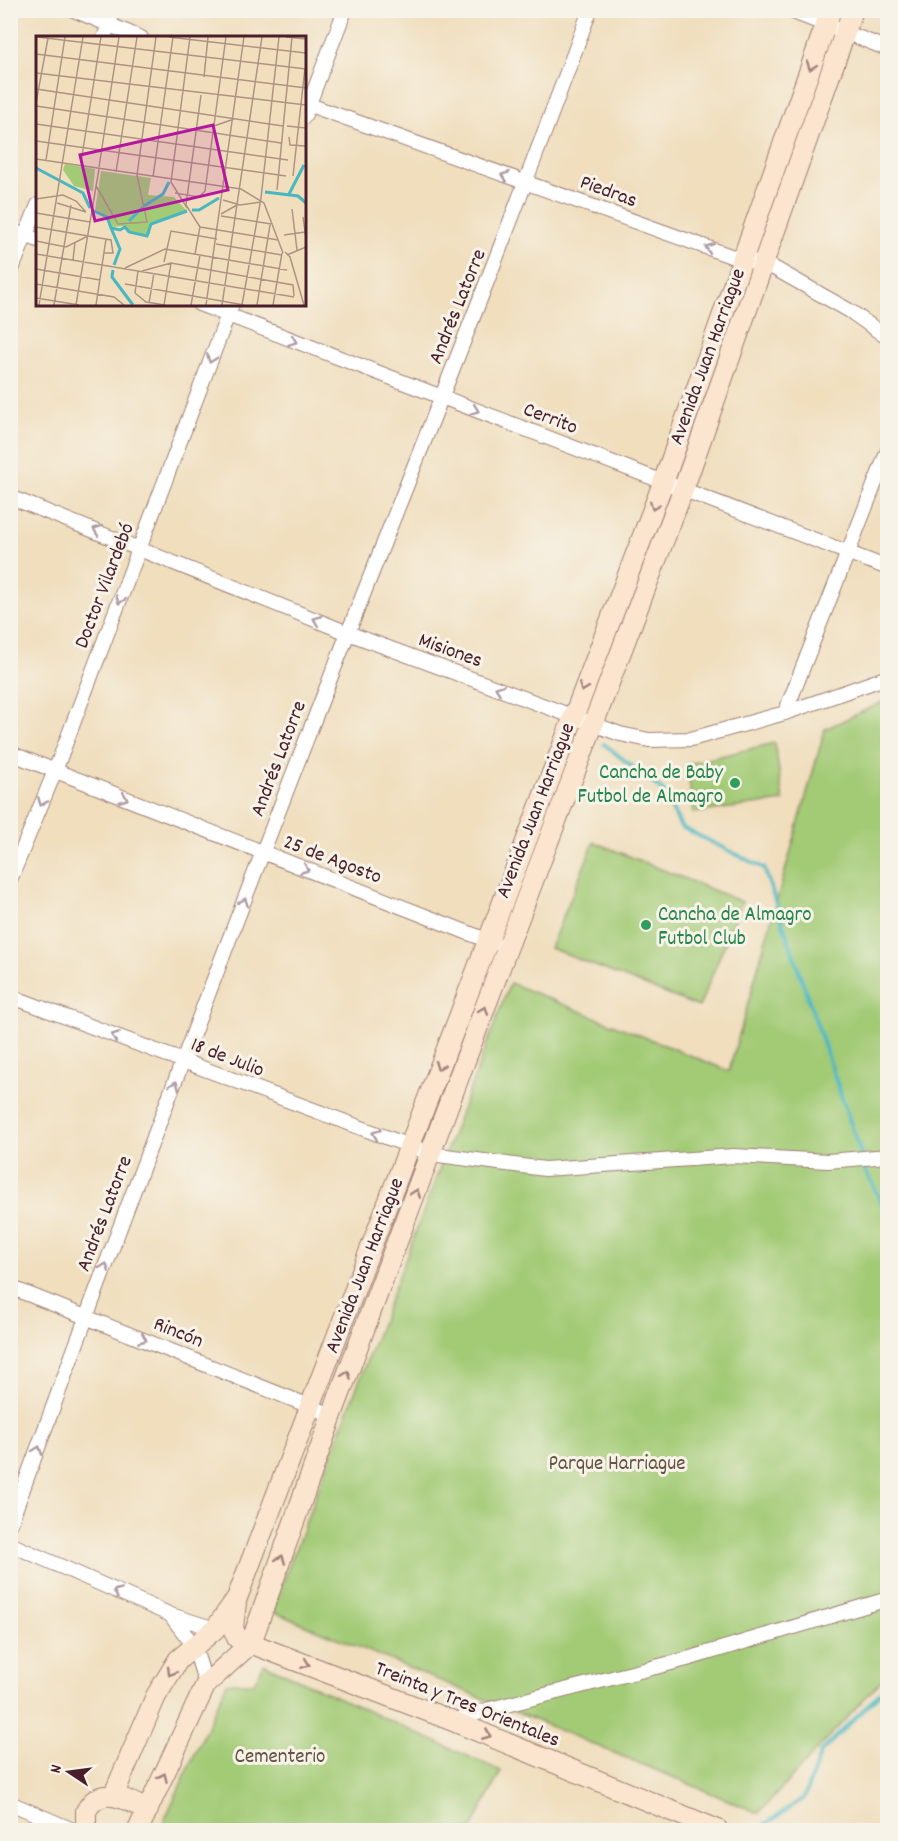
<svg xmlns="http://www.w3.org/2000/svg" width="898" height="1841" viewBox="0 0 898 1841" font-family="Dekko,sans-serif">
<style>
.green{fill:#a3cb76;stroke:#767550;stroke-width:1.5}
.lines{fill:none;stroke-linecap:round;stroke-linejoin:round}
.stream{stroke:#48b7c1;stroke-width:4}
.street-casing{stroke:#9d7e74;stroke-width:16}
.secondary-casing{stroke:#9d7e74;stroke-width:22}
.street{stroke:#fff;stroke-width:14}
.secondary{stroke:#fbe5cf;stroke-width:20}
.oneway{stroke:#a2827d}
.oneway2{stroke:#ae9aa0}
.leisure-dot{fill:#2e9e5b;stroke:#f7f3e8;stroke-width:2}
.labels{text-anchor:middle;stroke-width:6;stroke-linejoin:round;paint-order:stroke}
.street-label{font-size:21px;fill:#4a1f2b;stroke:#f7f3e8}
.leisure-label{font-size:21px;fill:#27864d;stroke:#f7f3e8;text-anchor:end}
.park-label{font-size:21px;fill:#655342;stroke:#f7f3e8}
.inset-river{fill:none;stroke:#48b7c1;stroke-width:3}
.inset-road{fill:none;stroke:#ae9283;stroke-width:1.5}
.view{fill:#b5179e;fill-opacity:0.15;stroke:#b5179e;stroke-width:3}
.inset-edge{fill:none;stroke:#4a1f2b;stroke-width:3}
</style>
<rect width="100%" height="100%" fill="#f7f3e8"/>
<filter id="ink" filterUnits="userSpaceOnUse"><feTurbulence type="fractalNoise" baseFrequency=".0167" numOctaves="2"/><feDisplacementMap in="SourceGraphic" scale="12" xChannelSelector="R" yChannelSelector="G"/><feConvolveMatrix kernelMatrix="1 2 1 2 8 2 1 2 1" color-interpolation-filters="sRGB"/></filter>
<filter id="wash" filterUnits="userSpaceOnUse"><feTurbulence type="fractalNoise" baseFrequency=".008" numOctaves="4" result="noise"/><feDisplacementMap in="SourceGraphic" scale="24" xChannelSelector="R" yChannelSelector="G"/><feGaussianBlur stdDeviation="1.35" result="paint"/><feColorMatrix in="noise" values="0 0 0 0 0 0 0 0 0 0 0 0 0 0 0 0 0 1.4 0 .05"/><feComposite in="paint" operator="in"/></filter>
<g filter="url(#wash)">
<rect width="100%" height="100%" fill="#f0debd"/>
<path class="green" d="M 887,700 L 887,1674 L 759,1813 L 272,1611 L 510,983 L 729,1071 L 825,729 Z
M 775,743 L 783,801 L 693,813 L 687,764 Z
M 594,842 L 742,902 L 699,1007 L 550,948 Z
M 264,1664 L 501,1771 L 471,1830 L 160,1830 L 227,1683 L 254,1683 Z"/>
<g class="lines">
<path class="stream" d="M 604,744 L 663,791 L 681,827 L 764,868 L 861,1154
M 863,1166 L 888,1215
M 757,1830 L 804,1798 L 821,1752 L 888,1685"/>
</g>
</g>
<g filter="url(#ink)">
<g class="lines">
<g class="street-casing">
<path id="street" d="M 74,10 L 141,38
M 788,10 L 888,49
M 104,38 L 114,10
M 304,103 L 742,260 L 765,263 L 850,311 L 888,338
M 304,117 L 345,10
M 10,230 L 38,240
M 10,274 L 38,205
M 199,304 L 888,568
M 10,497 L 348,633 L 620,734 L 649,740 L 691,739 L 785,713 L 888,677
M 785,713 L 888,450
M 10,753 L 494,943
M 10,880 L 55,771 L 232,304
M 10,996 L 431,1154 L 545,1169 L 734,1156 L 828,1161 L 888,1156
M 10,1287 L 332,1415
M 10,1524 C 119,1226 232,929 348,633 C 430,426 513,220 590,10
M 10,1544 L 171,1615 L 215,1629
M 172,1617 L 194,1646 L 206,1684
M 453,1721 L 490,1709 L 687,1659 L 888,1599
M 10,1803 L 73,1830"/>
</g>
<g class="secondary-casing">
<path id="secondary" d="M 236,1602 L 233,1628 L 237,1638 L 453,1721 L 718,1830
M 114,1794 L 156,1696 L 178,1660 L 215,1629 L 237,1598 L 663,483 L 831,10
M 86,1830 L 86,1811 C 101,1783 126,1800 148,1810
M 138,1830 L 206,1684 L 251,1643 L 332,1415 L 507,949 L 683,490 L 853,10"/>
</g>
<use href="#street" class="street"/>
<use href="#secondary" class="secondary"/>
</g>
<defs><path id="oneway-chevron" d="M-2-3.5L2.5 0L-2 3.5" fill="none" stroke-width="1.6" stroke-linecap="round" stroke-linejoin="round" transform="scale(1.5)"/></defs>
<g class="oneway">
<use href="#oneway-chevron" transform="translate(811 66) rotate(110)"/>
<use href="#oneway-chevron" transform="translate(654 506) rotate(111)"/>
<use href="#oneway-chevron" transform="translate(583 688) rotate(111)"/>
<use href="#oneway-chevron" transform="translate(484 1010) rotate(-70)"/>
<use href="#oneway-chevron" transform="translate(439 1066) rotate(111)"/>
<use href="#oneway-chevron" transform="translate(416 1193) rotate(-69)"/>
<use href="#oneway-chevron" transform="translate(347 1375) rotate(-69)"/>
<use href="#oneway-chevron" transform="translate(281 1559) rotate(-70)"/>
<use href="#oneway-chevron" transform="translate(306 1664) rotate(21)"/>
<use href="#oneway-chevron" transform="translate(171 1672) rotate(121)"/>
<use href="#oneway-chevron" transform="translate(487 1735) rotate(22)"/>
<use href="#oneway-chevron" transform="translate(163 1777) rotate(-66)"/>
</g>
<g class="oneway2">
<use href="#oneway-chevron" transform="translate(505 176) rotate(-160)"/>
<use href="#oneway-chevron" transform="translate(709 248) rotate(-160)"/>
<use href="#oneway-chevron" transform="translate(293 341) rotate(21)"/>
<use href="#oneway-chevron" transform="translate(211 359) rotate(111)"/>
<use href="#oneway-chevron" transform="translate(475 410) rotate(21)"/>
<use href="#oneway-chevron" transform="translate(97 530) rotate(-159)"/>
<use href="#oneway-chevron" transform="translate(120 600) rotate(111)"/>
<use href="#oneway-chevron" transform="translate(317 620) rotate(-158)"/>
<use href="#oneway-chevron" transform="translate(499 689) rotate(-160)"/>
<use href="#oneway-chevron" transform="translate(124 798) rotate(21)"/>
<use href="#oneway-chevron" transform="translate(42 802) rotate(112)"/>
<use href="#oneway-chevron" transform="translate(305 869) rotate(21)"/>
<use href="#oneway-chevron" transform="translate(244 902) rotate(-69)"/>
<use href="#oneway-chevron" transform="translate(115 1036) rotate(-159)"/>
<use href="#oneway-chevron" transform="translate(175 1085) rotate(-69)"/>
<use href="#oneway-chevron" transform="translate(376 1134) rotate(-159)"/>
<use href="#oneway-chevron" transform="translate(105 1267) rotate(-69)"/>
<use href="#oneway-chevron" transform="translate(143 1339) rotate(22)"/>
<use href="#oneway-chevron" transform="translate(38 1450) rotate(-70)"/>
<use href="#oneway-chevron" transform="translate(117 1592) rotate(-156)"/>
</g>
</g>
<g class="leisure-dot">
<circle cx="735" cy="783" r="6"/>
<circle cx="646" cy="925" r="6"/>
</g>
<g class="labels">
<g class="street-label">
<text transform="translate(609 190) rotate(20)" y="7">Piedras</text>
<text transform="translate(456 306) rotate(-68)" y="7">Andrés Latorre</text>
<text transform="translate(706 356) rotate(-70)" y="7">Avenida Juan Harriague</text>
<text transform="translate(551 417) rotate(21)" y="7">Cerrito</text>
<text transform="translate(103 585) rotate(-69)" y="7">Doctor Vilardebó</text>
<text transform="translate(451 649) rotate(20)" y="7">Misiones</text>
<text transform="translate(277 758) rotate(-69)" y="7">Andrés Latorre</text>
<text transform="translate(534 810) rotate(-69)" y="7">Avenida Juan Harriague</text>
<text transform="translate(333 858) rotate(21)" y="7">25 de Agosto</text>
<text transform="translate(228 1056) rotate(21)" y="7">18 de Julio</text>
<text transform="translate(103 1213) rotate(-69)" y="7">Andrés Latorre</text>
<text transform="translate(363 1265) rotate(-69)" y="7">Avenida Juan Harriague</text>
<text transform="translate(179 1331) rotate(22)" y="7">Rincón</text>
<text transform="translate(468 1703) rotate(22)" y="7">Treinta y Tres Orientales</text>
</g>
<g class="leisure-label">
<text x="723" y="778">Cancha de Baby<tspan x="723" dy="24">Futbol de Almagro</tspan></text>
<text x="658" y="920" text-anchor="start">Cancha de Almagro<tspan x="658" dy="24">Futbol Club</tspan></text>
</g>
<g class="park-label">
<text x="617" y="1469">Parque Harriague</text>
<text x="280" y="1762">Cementerio</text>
</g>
</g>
<g transform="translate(36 36)">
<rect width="270" height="270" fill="#f0debd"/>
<path d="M 29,128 L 59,133 L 57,155 L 38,150 L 27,134 ZM 65,135 L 115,142 L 112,159 L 138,161 L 151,175 L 115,187 L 114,198 L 110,199 L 94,196 L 89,190 L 75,191 L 71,181 L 59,174 Z" fill="#a3cb76"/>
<path class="inset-river" d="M 0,132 L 47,157 L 54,172M 229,156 L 262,160 L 270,167M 252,160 L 268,129M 108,170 L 127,158 L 133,146M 156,174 L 163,174 L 183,162M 58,175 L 71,181 L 75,192 L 84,194 L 89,191 L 93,196 L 111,200 L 115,188 L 151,175M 93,185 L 107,171M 75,192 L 84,213 L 78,229M 77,234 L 76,241 L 97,269"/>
<path class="inset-road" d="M 1,1 L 270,33M 133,1 L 270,17M 250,1 L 270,3M 0,18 L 270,52M 0,37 L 270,69M 168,41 L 172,1M 0,53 L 247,90M 0,67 L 12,2M 0,70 L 245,107M 0,88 L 252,124M 178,90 L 198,83M 251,90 L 270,92M 253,101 L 254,109 L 270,110M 0,105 L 250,140M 0,123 L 205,153 L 228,167 L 247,217M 10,124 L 29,1M 45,126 L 65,1M 63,131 L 83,1M 80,136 L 101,1M 257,140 L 269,32M 117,141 L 137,1M 60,150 L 82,188 L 111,186 L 101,139 L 120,1M 241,154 L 256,1M 139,157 L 163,161 L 169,155 L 190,1M 0,163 L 27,159 L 40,165 L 50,176M 187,164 L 204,169 L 225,166M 21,167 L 50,176M 151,172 L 135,146 L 154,1M 256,173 L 261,214M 0,177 L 54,186M 185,178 L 201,169M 185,180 L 235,188M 267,181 L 270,203M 0,191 L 75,204 L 77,217 L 68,217M 164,191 L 242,204M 248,199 L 269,196M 0,205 L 30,211 L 52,200M 180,208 L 246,219M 249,216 L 254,221 L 268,269M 0,218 L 258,261M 159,218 L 164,191 L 150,169 L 165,59M 251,219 L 270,211M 37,224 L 39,206M 128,226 L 135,195 L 181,203M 89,232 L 129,213 L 251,234M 0,233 L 64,244M 102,235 L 99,257 L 110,266 L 129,269M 106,235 L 135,227 L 257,249 L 258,260M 0,248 L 78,261 L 88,269M 89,248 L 208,269M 0,262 L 43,269M 113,267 L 118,237M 3,269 L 47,1M 18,269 L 35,169M 40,269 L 63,133M 60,269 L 70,203M 128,269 L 135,227M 155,269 L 164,219M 170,269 L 208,1M 186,269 L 226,1M 206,269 L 225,162 L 243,1M 221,269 L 234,189M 237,269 L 246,217"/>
<path class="view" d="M 177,89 L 192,154 L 59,185 L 44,119 Z"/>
<rect width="270" height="270" class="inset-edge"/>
</g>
<rect width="898" height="1841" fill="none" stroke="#f7f3e8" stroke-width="36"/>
<g transform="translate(69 1772) rotate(283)" stroke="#f7f3e8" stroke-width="4.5" paint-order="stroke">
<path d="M0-4.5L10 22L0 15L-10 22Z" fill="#4a1f2b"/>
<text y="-9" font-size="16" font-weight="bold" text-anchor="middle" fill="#4a1f2b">N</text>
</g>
</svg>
